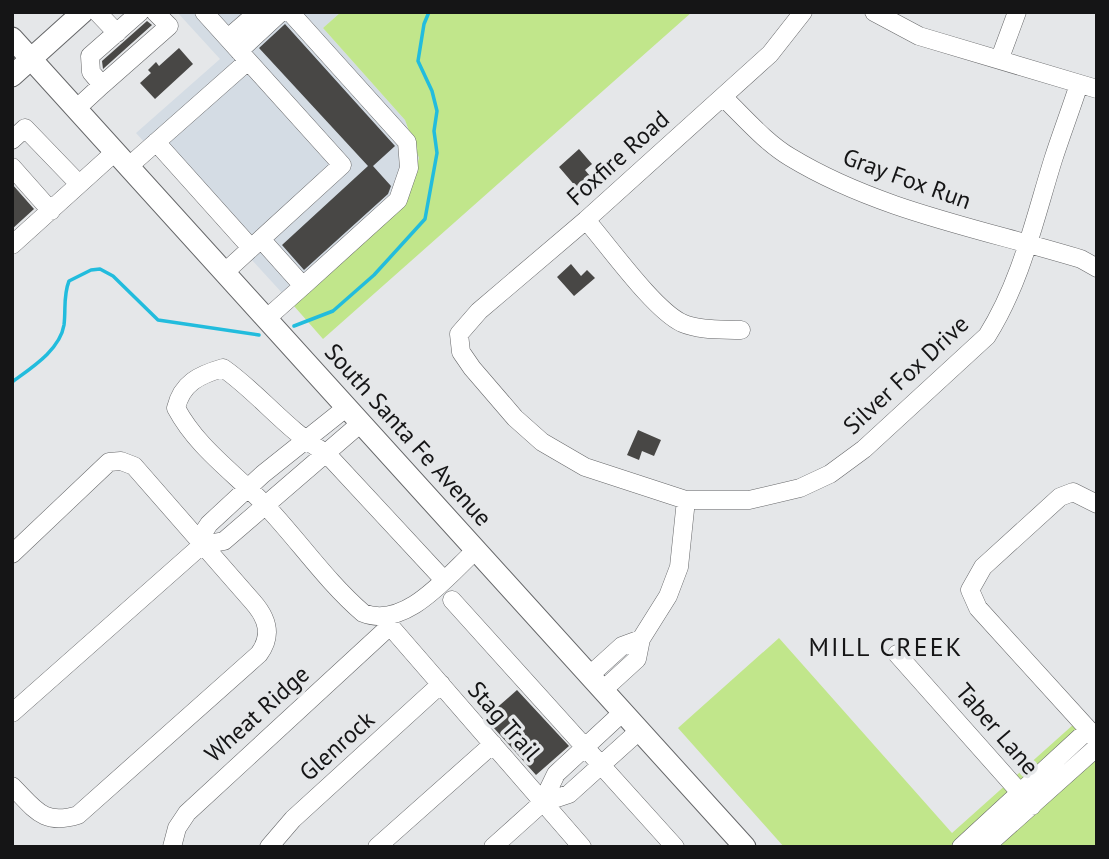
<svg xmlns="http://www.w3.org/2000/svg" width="1109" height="859" viewBox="0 0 1109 859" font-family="'PT Sans',sans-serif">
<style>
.built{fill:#d4dce4}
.green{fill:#c1e68b}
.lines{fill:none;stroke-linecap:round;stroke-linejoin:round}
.stream{stroke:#22bcdd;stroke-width:3.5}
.building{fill:#484745}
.minor-casing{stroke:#666769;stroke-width:19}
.major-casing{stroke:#666769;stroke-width:23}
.minor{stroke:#fff;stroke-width:18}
.major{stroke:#fff;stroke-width:21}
.labels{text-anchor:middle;stroke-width:7;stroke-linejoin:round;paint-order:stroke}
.street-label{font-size:24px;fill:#151516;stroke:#e5e7e9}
.neighbourhood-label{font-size:26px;letter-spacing:2px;fill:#151516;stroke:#e5e7e9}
</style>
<rect width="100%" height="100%" fill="#e5e7e9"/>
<path class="built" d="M 177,12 L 341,12 L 323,28 L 405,120 L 419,158 L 405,200 L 294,306 L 136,133 L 220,59 Z"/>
<path class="green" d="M 341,12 L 692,12 L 323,339 L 294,306 L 405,200 L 419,158 L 405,120 L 323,28 Z
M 779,638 L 952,833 L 1074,724 L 1097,750 L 1097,847 L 784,847 L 678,728 Z"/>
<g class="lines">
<path class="stream" d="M 294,326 L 333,311 L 374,275 L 425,219 L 437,153 L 434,131 L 437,111 L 432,91 L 418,61 L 424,24 L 429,12
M 12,382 C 31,368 60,350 64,325 C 66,309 63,296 69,281 L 91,270 L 100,269 L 113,276 L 158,320 L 259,335"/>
</g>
<path class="building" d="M 147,21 L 152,25 L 103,69 L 102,61 Z
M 285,24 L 395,146 L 373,166 L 391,186 L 388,194 L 304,270 L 282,245 L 368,166 L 259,48 Z
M 179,48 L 193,64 L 155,99 L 140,83 L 151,73 L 148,70 L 156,62 L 159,66 Z
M 579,149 L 592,164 L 585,170 L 590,176 L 577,188 L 559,167 Z
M 12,184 L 34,209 L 12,229 Z
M 571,264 L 581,276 L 587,270 L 595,278 L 574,296 L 557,277 Z
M 638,430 L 661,440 L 654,456 L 642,451 L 639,460 L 627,455 Z
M 517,690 L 569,746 L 536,775 L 485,718 Z"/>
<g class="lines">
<g class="minor-casing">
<path id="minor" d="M 97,12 L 117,33
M 140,12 L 90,56 L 91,72 L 102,85 L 169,26 L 155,12
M 204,12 L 342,165 L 225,272
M 290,12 L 407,142 L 409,168 L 398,200 L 303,286
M 803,12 L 770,54 L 586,220 L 479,311 L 459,334 L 461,352 L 472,368 L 515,418 L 542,442 L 585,467 L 686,500 L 749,500 L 800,488 L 830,474 L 864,449 L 987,336 C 1021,282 1034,221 1053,160 C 1061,135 1071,109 1079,84
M 874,12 L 919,36 L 1097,89
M 228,38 L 258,12
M 239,51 L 281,12
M 1000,58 L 1017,12
M 723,97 C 744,117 765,142 790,157 C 879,211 983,229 1081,259 L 1097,268
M 76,109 L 102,85
M 12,140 L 25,128 L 79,184
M 156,142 L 251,248
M 12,167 L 51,211
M 128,167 L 248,61
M 586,220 C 608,245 654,310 682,323 C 701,331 721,329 741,330
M 261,239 L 303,286 L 266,319
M 12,245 L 115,152
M 1097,504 L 1073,492 L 1060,497 L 983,567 L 970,590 L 978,608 L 1097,739
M 202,545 L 203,533 L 209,524 L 263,474 L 347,407
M 12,554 L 109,462 L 121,461 L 134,466 L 253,602 C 267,618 273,635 259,654 L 78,815 C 43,826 35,809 12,786
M 443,579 L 326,453 C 287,431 259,393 223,368 C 199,375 182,383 176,408 C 198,449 235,473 266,506 C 299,541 327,582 363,613 C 406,630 448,575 476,550
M 452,600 L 675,847
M 897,654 L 1032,806
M 590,675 L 622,646 L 641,639
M 603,690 L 637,659 L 641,639 L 668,596 L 679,567 L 686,500
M 12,713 L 202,545 L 224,541 L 361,423
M 542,803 L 569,794 L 640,730
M 172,847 L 177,828 L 187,813 L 390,626 L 582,847
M 269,847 L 293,819 L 441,684
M 377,847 L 493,744
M 493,847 L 542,803 L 556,774 L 623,712
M 961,847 L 1088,730
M 985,847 L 1097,747"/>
</g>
<g class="major-casing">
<path id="major" d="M 12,38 L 745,847
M 12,76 L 83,12"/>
</g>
<use href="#minor" class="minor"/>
<use href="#major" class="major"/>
</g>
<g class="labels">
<g class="street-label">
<text transform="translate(618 158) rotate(-42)" y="8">Foxfire Road</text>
<text transform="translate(907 179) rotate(20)" y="8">Gray Fox Run</text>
<text transform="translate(906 375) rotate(-43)" y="8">Silver Fox Drive</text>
<text transform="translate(408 435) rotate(48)" y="8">South Santa Fe Avenue</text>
<text transform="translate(257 714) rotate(-42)" y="8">Wheat Ridge</text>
<text transform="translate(504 721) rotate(49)" y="8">Stag Trail</text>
<text transform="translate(997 729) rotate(49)" y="8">Taber Lane</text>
<text transform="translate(337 746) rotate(-42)" y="8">Glenrock</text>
</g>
<g class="neighbourhood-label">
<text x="886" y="656">MILL CREEK</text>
</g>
</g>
<rect width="1109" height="859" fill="none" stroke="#151516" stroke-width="28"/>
</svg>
